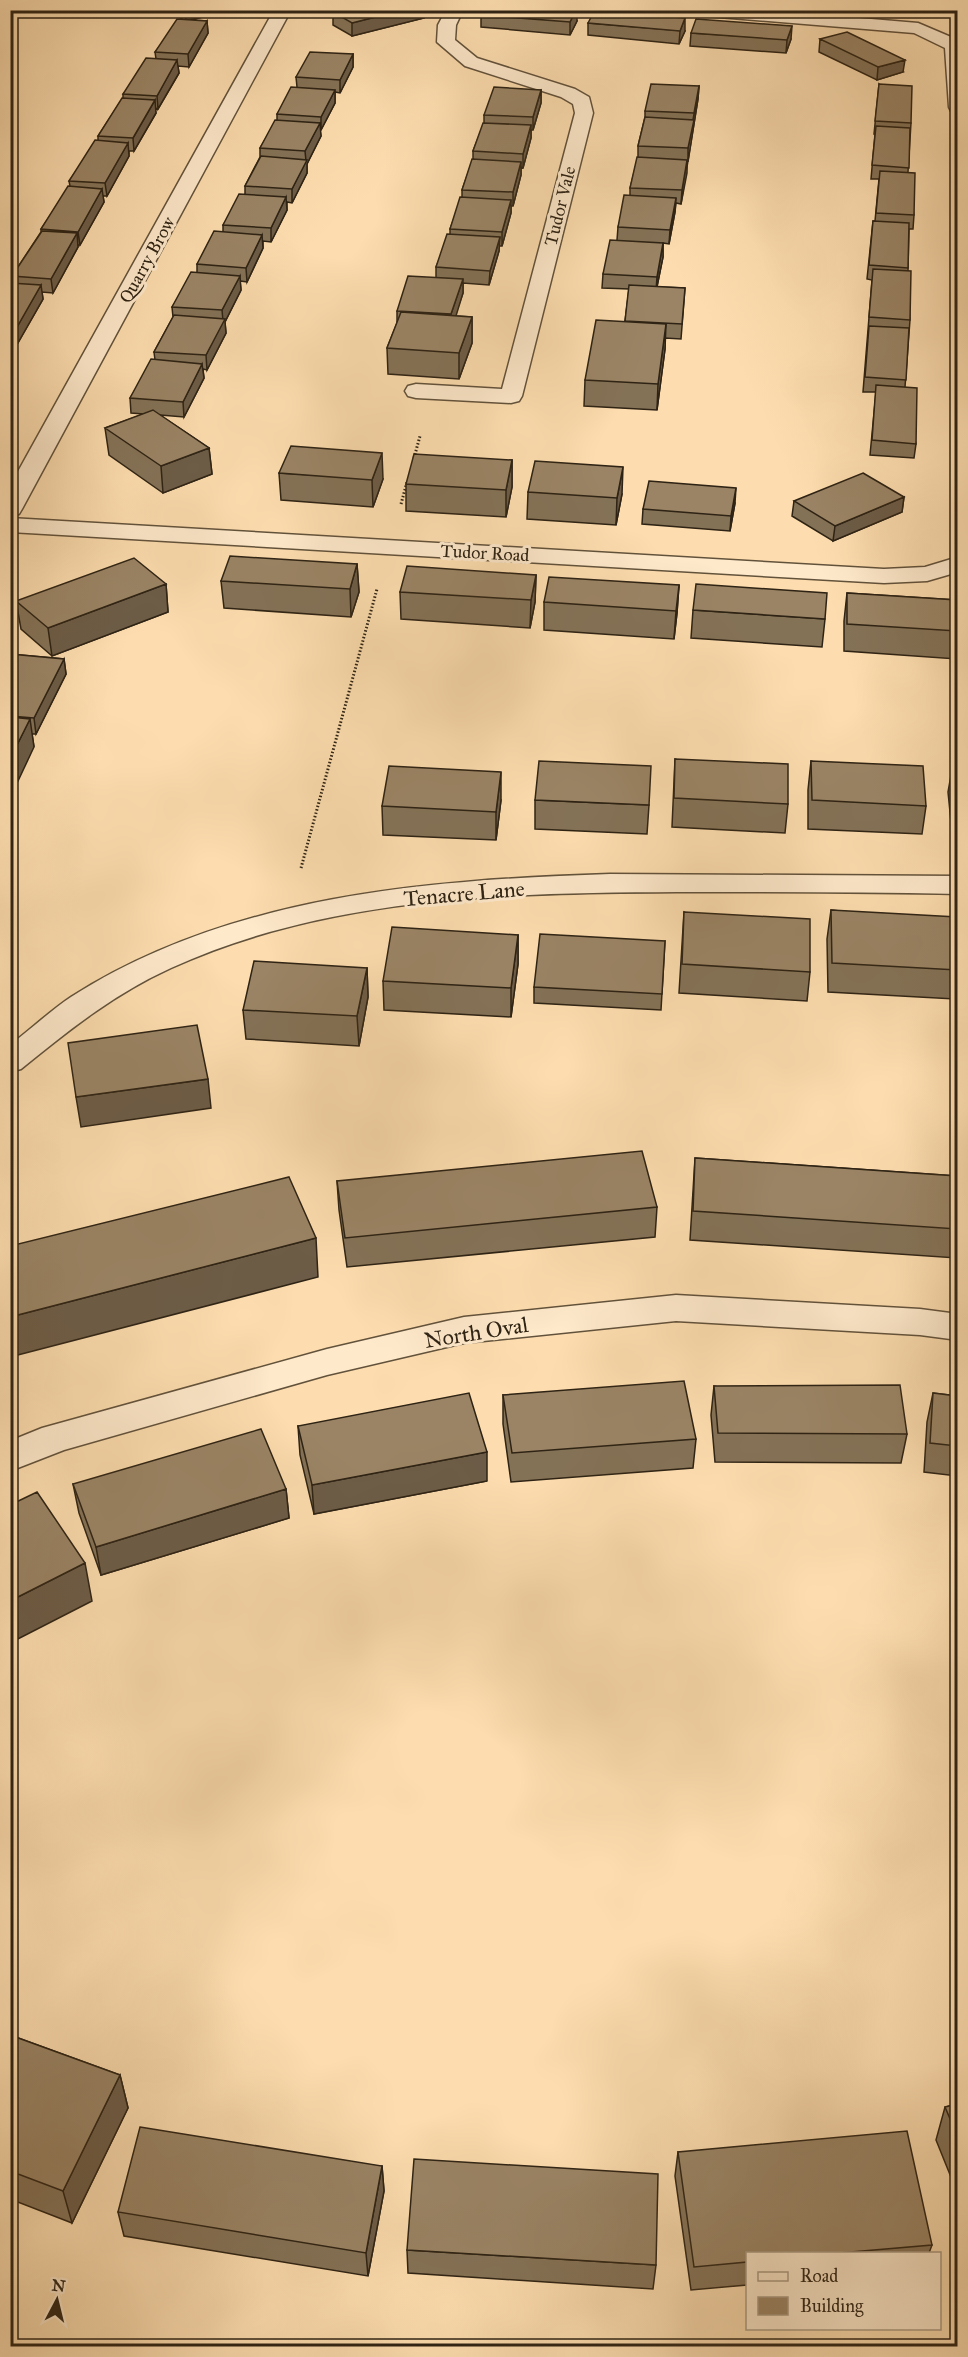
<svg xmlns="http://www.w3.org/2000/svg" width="968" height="2357" viewBox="0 0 968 2357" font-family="'IM FELL Great Primer',serif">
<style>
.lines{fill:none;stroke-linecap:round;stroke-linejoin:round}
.minor-casing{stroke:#62523b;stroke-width:3}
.path{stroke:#2e2314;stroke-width:3;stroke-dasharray:1.5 2;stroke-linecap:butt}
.minor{fill:#fee9cb;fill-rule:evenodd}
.wall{fill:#847257;stroke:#2e2314;stroke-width:1.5}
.shaded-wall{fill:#6c5c47;stroke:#2e2314;stroke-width:1.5}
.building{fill:#9a8465;stroke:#2e2314;stroke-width:1.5}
.labels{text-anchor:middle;stroke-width:6;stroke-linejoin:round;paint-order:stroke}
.far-street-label{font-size:18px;fill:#2e2314;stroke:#fee9cb}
.street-label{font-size:22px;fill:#2e2314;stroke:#fee9cb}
</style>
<rect width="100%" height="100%" fill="#fdddaf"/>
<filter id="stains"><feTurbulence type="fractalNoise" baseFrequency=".00333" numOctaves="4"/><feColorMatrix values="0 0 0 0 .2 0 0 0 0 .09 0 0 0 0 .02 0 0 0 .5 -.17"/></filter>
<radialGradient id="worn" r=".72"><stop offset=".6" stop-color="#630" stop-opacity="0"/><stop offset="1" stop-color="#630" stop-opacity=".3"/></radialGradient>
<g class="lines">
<g class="minor-casing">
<path id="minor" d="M 274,10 L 291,10 L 22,509 L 19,514 L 10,516 L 10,486 Z
M 446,10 L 463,10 L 456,25 L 455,40 L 477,58 L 575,89 L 589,97 L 593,113 L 522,396 L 519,401 L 511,403 L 416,398 L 408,396 L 405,391 L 408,386 L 416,384 L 502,389 L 575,113 L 573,104 L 561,97 L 465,66 L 437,42 L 438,25 Z
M 686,10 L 765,10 L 918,23 L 958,40 L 958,112 L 951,111 L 949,107 L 945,48 L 914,33 L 694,15 Z
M 10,518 L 884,569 L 925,567 L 958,557 L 958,572 L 927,581 L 884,583 L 10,532 Z
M 610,874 L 958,876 L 958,894 C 864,892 771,892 677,892 C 508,893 328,896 171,968 C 114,994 69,1030 21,1069 L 10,1072 L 10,1045 C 30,1030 50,1011 71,997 C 231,895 426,880 610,874 Z
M 676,1295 L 920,1309 L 958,1314 L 958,1340 L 920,1335 L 676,1321 L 464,1343 L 327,1375 L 64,1450 L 10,1471 L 10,1441 L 42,1428 L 327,1349 L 464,1317 Z"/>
</g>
<path class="path" d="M 414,458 L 420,436
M 401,504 L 407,482
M 301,868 L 377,589"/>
<use href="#minor" class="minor"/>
</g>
<path class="wall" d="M 167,10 L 217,10 L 217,13 L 192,20 L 207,21 L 208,33 L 189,67 L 178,66 L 179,73 L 158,109 L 155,108 L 156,113 L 134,151 L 129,151 L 129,156 L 107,196 L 103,196 L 104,202 L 80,245 L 78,245 L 78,247 L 53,293 L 42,292 L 43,299 L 15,348 L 10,348 L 10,283 L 13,283 L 12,276 L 41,232 L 41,229 L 70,186 L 69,181 L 98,141 L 98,136 L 123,98 L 123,94 L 156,59 L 155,52 L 182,19 Z
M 340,10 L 423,10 L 424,18 L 352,36 L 333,25 L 333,12 Z
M 481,15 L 577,21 L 570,35 L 481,27 Z
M 588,23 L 685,31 L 679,44 L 588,35 Z
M 691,33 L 791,39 L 786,53 L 690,46 Z
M 820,39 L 903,72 L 877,80 L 819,52 Z
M 353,54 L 353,67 L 340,93 L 335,92 L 335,103 L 321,130 L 320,130 L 321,136 L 307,164 L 307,173 L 292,203 L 287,202 L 287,210 L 271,242 L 263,241 L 263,248 L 247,282 L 240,281 L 241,290 L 225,322 L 226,333 L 207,370 L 203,369 L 204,378 L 184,417 L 160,415 L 209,448 L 212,474 L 163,493 L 109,455 L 105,428 L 144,414 L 131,413 L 130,398 L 155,360 L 154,352 L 173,317 L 172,307 L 197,272 L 197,264 L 223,232 L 223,225 L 245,194 L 245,186 L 260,157 L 260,148 L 277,120 L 277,114 L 297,87 L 296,77 Z
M 879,84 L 911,123 L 908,172 L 914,215 L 913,229 L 909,229 L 908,271 L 910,320 L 905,387 L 916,444 L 914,458 L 870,455 L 876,392 L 863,392 L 872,280 L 867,279 L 873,221 L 875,221 L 879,179 L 871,179 L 875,134 L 874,134 Z
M 699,86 L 698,99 L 681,204 L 676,203 L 675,212 L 669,244 L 663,243 L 663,257 L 657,287 L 685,288 L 681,339 L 665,338 L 665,349 L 657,410 L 584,406 L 585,380 L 625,321 L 629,289 L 602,288 L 603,274 L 617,240 L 618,227 L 630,195 L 630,188 L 638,157 L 638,146 L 645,117 L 645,111 Z
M 541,90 L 541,103 L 533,130 L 531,130 L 531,138 L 523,168 L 521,167 L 521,175 L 513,206 L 511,206 L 511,213 L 502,246 L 499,246 L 499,251 L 489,285 L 463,283 L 463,293 L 455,316 L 472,317 L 472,343 L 459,379 L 388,374 L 387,348 L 397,323 L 397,311 L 436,278 L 436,267 L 450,234 L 450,229 L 462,197 L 462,190 L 473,159 L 473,151 L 484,123 L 484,115 Z
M 512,460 L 512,487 L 506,517 L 406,511 L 406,484 Z
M 279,473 L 383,479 L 373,507 L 281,500 Z
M 528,492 L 622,494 L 616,525 L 527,519 Z
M 904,497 L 902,512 L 833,541 L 792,516 L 794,501 Z
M 735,503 L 730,531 L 642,524 L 643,509 Z
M 357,564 L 359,592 L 351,617 L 224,608 L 221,581 Z
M 536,575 L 535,602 L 530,628 L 401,619 L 400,592 Z
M 166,584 L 168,612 L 52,656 L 21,629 L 16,601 Z
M 679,585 L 677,613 L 674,639 L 544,630 L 544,602 Z
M 847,593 L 957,600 L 957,659 L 844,651 L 844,621 Z
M 693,610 L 825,619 L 822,647 L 691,638 Z
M 10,654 L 64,659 L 66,674 L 36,734 L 32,734 L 34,747 Z
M 675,759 L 788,804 L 785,833 L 672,827 Z
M 811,761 L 926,806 L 922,834 L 808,829 L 808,790 Z
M 953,764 L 957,764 L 957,832 L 952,832 L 948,792 Z
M 501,800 L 496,840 L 383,835 L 382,806 Z
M 535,800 L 649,805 L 647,834 L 535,829 Z
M 831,910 L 957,924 L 957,988 L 955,999 L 828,992 L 827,939 Z
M 684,912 L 810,972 L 807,1001 L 679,993 Z
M 518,935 L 518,964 L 511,1017 L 384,1010 L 383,981 Z
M 665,941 L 661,1010 L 534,1003 L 534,987 Z
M 367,968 L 368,997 L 359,1046 L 246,1039 L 243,1010 Z
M 695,1158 L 957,1176 L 957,1258 L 690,1240 Z
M 337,1181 L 657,1207 L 655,1237 L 347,1267 L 339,1210 Z
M 714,1386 L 907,1434 L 901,1463 L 715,1462 L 711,1415 Z
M 933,1393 L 957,1396 L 957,1476 L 924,1472 L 927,1422 Z
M 503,1395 L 696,1439 L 693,1468 L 511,1482 L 503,1424 Z
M 298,1426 L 487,1481 L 314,1514 L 300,1455 Z
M 73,1484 L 286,1489 L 289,1518 L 101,1575 L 79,1513 Z
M 10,2035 L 120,2075 L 128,2108 L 72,2223 L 10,2199 Z
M 957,2104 L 957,2192 L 936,2140 L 945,2107 Z
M 678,2152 L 932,2245 L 929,2253 L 747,2253 L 747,2285 L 691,2290 L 675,2176 Z
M 382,2166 L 384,2191 L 368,2276 L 124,2236 L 118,2212 Z
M 407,2250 L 656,2265 L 653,2289 L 408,2273 Z"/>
<path class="shaded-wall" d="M 185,10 L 217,10 L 217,13 L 186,21 Z
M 403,10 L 423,10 L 424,18 L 352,36 L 352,23 Z
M 576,10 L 577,10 L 577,21 L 570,35 L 570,22 Z
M 685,18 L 685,31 L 679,44 L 680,31 Z
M 207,21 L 208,33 L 189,67 L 188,54 Z
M 792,26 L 791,39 L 786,53 L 787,40 Z
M 353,54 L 353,67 L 340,93 L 340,80 Z
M 177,60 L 179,73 L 158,109 L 157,96 Z
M 905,60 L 903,72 L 877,80 L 878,67 Z
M 699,86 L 698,99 L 688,162 L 688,148 Z
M 335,90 L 335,103 L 321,130 L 321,117 Z
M 541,90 L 541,103 L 533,130 L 533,117 Z
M 155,100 L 156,113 L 134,151 L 133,138 Z
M 320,123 L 321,136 L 307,164 L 307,173 L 292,203 L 292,189 L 306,161 L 305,151 Z
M 531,125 L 531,138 L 523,168 L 523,154 Z
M 128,143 L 129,156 L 107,196 L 105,183 Z
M 687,160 L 687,173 L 681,204 L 682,190 Z
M 521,162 L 521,175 L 513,206 L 513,192 Z
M 102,189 L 104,202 L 80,245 L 78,232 Z
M 286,197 L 287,210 L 271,242 L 271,228 Z
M 676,198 L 675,212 L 669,244 L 670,230 Z
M 511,200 L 511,213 L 502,246 L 502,232 Z
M 77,233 L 78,247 L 53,293 L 51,279 Z
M 262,235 L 263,248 L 247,282 L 246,268 Z
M 500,237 L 499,251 L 489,285 L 490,271 Z
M 663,243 L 663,257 L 656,291 L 657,277 Z
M 240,276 L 241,290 L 225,322 L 226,333 L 207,370 L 206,355 L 223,321 L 222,310 Z
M 463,279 L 463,293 L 452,329 L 451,314 Z
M 41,285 L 43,299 L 15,348 L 13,334 Z
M 472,317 L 472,343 L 459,379 L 459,353 Z
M 666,324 L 665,349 L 657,410 L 658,384 Z
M 202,364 L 204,378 L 184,417 L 183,402 Z
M 209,448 L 212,474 L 163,493 L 161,466 Z
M 382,453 L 383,479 L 373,507 L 372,480 Z
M 512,460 L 512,487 L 506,517 L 506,490 Z
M 623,467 L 622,494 L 616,525 L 617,498 Z
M 736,488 L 735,503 L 730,531 L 731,516 Z
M 904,497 L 902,512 L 833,541 L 835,526 Z
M 357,564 L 359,592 L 351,617 L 350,589 Z
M 536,575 L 535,602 L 530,628 L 531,600 Z
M 166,584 L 168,612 L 52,656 L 48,628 Z
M 679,585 L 677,613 L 674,639 L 676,611 Z
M 64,659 L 66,674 L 36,734 L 34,718 Z
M 30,719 L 34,747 L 10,798 L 10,759 Z
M 501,772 L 501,800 L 496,840 L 496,812 Z
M 518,935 L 518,964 L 511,1017 L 511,988 Z
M 367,968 L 368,997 L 359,1046 L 357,1016 Z
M 208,1079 L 211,1108 L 81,1127 L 76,1097 Z
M 316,1238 L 318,1277 L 10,1357 L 10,1317 Z
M 487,1452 L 487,1481 L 314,1514 L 312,1485 Z
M 286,1489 L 289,1518 L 101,1575 L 96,1547 Z
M 85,1563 L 92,1601 L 10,1643 L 10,1601 Z
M 120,2075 L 128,2108 L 72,2223 L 63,2191 Z
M 382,2166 L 384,2191 L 368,2276 L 366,2253 Z"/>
<path class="building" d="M 340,10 L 403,10 L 352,23 L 333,12 Z
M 484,10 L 576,10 L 570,22 L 481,15 Z
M 595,10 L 597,10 L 685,18 L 680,31 L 588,23 Z
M 177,19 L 207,21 L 188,54 L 155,52 Z
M 696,19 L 792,26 L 787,40 L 691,33 Z
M 847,32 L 905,60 L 878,67 L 820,39 Z
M 310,52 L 353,54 L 340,80 L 296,77 Z
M 146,58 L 177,60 L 157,96 L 123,94 Z
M 651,84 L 699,86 L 694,113 L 645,111 Z
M 879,84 L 912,86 L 911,123 L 875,121 Z
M 291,87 L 335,90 L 321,117 L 277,114 Z
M 494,87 L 541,90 L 533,117 L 484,115 Z
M 122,98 L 155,100 L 133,138 L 98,136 Z
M 645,117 L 694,120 L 688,148 L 638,146 Z
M 275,120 L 320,123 L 305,151 L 260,148 Z
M 483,123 L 531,125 L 523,154 L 473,151 Z
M 876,126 L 910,128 L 909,168 L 872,165 Z
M 95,140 L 128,143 L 105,183 L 69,181 Z
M 261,156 L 307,160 L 292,189 L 245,186 Z
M 637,157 L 687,160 L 682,190 L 630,188 Z
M 472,159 L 521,162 L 513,192 L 462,190 Z
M 880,171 L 915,173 L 914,215 L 876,213 Z
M 68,186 L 102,189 L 78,232 L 41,229 Z
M 239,194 L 286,197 L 271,228 L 223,225 Z
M 624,195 L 676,198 L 670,230 L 618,227 Z
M 460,197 L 511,200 L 502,232 L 450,229 Z
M 873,221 L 909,223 L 908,268 L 869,265 Z
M 42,231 L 77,233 L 51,279 L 12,276 Z
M 214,231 L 262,235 L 246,268 L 197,264 Z
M 447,234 L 500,237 L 490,271 L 436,267 Z
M 610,240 L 663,243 L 657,277 L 603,274 Z
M 873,269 L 911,271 L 910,320 L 869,317 Z
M 191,272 L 240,276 L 222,310 L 172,307 Z
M 408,276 L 463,279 L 451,314 L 397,311 Z
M 10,283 L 41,285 L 13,334 L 10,334 Z
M 629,285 L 685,288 L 682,324 L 625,321 Z
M 401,312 L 472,317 L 459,353 L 387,348 Z
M 174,315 L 225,319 L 206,355 L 154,352 Z
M 596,320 L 666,324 L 658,384 L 585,380 Z
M 869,326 L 909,328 L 906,380 L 865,377 Z
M 151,359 L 202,364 L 183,402 L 130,398 Z
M 876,385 L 917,388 L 916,444 L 872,440 Z
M 153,410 L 209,448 L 161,466 L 105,428 Z
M 291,446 L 382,453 L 372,480 L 279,473 Z
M 414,454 L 512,460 L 506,490 L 406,484 Z
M 535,461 L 623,467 L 617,498 L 528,492 Z
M 863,473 L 904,497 L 835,526 L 794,501 Z
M 649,481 L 736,488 L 731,516 L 643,509 Z
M 230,556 L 357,564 L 350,589 L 221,581 Z
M 134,558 L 166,584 L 48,628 L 16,601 Z
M 407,566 L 536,575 L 531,600 L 400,592 Z
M 549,577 L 679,585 L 676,611 L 544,602 Z
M 696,584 L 827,593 L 825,619 L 693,610 Z
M 847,593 L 957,600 L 957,631 L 847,624 Z
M 10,654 L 64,659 L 34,718 L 10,716 Z
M 10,717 L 30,719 L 10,759 Z
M 675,759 L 788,764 L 788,804 L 674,798 Z
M 539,761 L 651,766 L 649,805 L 535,800 Z
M 811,761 L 923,766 L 926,806 L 812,800 Z
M 953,764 L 957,764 L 957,803 Z
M 389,766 L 501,772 L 496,812 L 382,806 Z
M 831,910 L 957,917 L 957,970 L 832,963 Z
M 684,912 L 810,919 L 810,972 L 682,964 Z
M 392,927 L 518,935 L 511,988 L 383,981 Z
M 540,934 L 665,941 L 662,994 L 534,987 Z
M 254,961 L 367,968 L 357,1016 L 243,1010 Z
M 197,1025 L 208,1079 L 76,1097 L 68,1043 Z
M 642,1151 L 657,1207 L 345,1238 L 337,1181 Z
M 695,1158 L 957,1176 L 957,1229 L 693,1211 Z
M 289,1177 L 316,1238 L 10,1317 L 10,1246 Z
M 684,1381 L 696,1439 L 512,1453 L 503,1395 Z
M 900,1385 L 907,1434 L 718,1433 L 714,1386 Z
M 469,1393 L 487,1452 L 312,1485 L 298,1426 Z
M 933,1393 L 957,1396 L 957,1446 L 930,1443 Z
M 261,1429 L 286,1489 L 96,1547 L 73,1484 Z
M 37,1492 L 85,1563 L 10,1601 L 10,1505 Z
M 10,2035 L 120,2075 L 63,2191 L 10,2171 Z
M 957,2104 L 957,2135 L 945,2107 Z
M 140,2127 L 382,2166 L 366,2253 L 118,2212 Z
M 907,2131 L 932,2245 L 839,2253 L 747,2253 L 747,2262 L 694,2267 L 678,2152 Z
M 414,2159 L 658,2174 L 656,2265 L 407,2250 Z"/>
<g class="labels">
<g class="far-street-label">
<text transform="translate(560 206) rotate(-76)" y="6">Tudor Vale</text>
<text transform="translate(147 260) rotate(-61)" y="6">Quarry Brow</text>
<text transform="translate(485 553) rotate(3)" y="6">Tudor Road</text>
</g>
<g class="street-label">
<text transform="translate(464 893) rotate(-5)" y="8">Tenacre Lane</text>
<text transform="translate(476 1332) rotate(-9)" y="8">North Oval</text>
</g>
</g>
<rect width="968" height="2357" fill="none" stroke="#fdddaf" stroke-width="36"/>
<rect x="12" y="12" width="944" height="2333" fill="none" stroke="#2e2314" stroke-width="3"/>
<rect x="18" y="18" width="932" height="2321" fill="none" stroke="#2e2314" stroke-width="1.5"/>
<rect x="746" y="2252" width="195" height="78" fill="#fee9cb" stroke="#ab9a82" stroke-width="1.5"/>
<rect x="758" y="2272" width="30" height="9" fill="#fee9cb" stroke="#ab9a82" stroke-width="1.5"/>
<text x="800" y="2282" font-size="18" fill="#2e2314">Road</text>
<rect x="758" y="2297" width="30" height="18" fill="#9a8465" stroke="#ab9a82" stroke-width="1.5"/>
<text x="800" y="2312" font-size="18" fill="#2e2314">Building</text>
<g transform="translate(57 2300) rotate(7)" stroke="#fee9cb" stroke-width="4.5" paint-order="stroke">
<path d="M0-4.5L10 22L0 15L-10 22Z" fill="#2e2314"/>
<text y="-9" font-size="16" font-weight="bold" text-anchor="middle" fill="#2e2314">N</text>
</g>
<rect width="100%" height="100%" filter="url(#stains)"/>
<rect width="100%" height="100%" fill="url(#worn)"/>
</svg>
